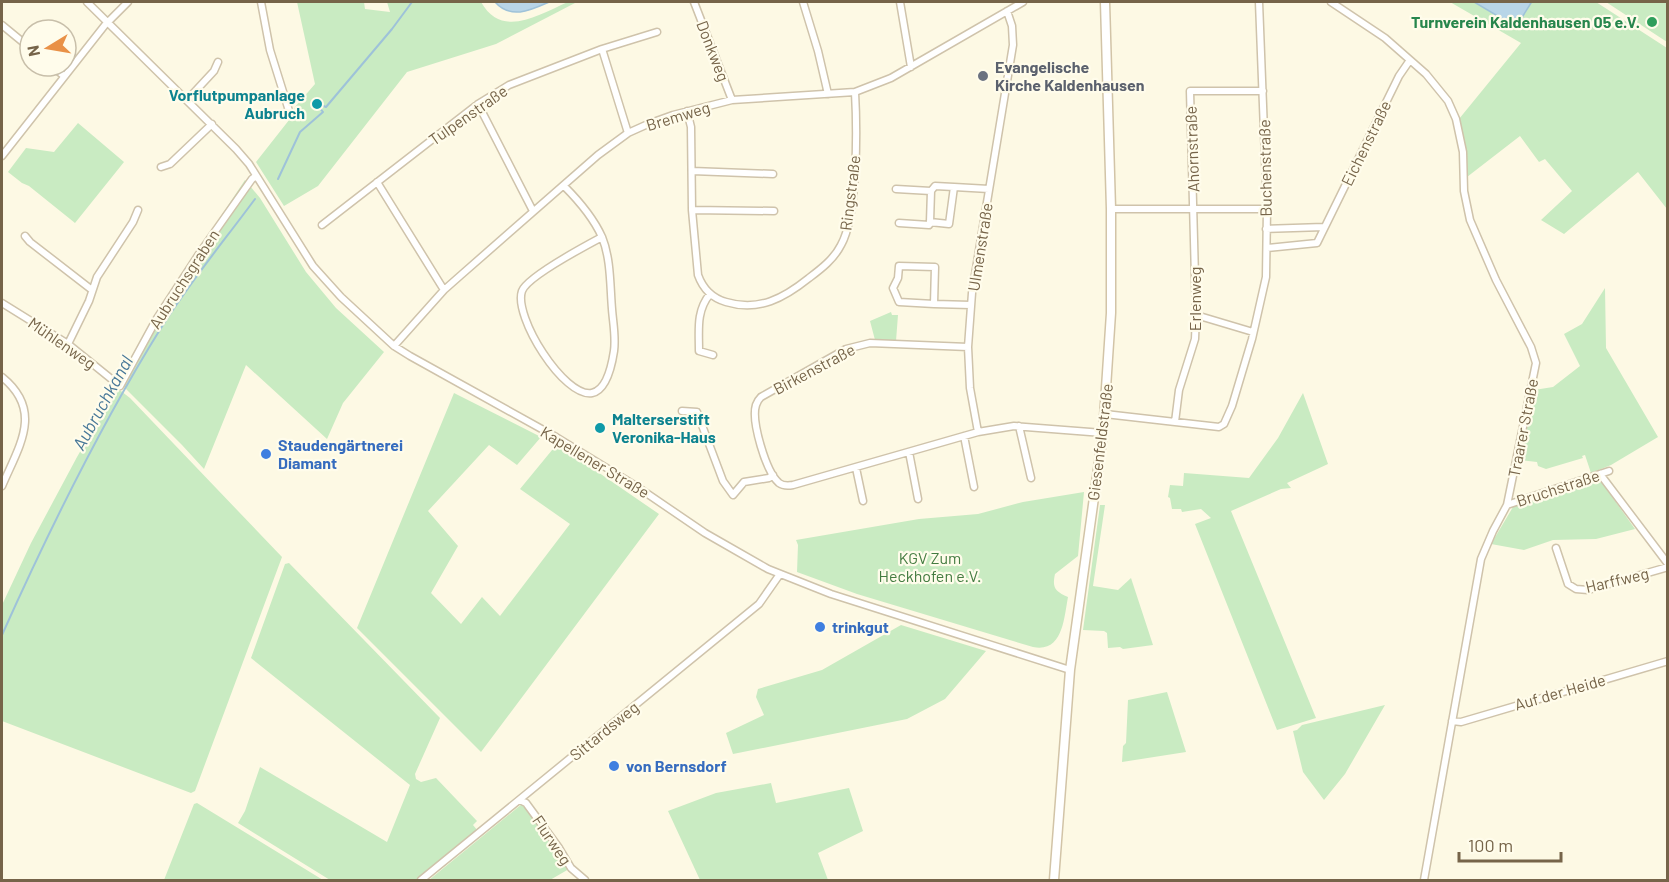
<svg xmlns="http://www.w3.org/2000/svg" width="1669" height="882" viewBox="0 0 1669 882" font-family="Barlow,sans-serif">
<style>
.green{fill:#c9ebc2}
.water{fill:#b8d5e7;stroke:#9ec2d9;stroke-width:1.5}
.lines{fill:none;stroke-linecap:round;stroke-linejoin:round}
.stream{stroke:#9ec2d9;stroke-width:2}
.street-casing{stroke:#cfc3ab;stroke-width:9}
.secondary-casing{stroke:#d2c4a7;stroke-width:11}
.street{stroke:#fff;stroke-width:6}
.secondary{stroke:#fff;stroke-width:8}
.leisure-dot{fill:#2e9e5b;stroke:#fffceb;stroke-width:2}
.worship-dot{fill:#6b7280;stroke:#fffceb;stroke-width:2}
.culture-dot{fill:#0f9aa8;stroke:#fffceb;stroke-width:2}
.shop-dot{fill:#3f7fe0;stroke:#fffceb;stroke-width:2}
.labels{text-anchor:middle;stroke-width:4.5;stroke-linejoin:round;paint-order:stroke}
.leisure-label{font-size:16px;font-weight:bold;fill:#27864d;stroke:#fffceb;text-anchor:end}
.street-label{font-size:16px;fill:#766449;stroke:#fffceb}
.worship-label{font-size:16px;font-weight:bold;fill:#5b616d;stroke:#fffceb;text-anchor:start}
.culture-label{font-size:16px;font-weight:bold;fill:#0d838f;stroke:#fffceb;text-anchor:end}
.shop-label{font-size:16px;font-weight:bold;fill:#366cbe;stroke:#fffceb;text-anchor:start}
.park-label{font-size:16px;fill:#447c41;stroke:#fffceb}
.water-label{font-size:18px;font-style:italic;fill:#487898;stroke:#fffceb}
</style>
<rect width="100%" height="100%" fill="#fdf9e4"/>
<path class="green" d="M 297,2 L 364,2 L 365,9 L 390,12 L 387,2 L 481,2 C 502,39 538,15 568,2 L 575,2 L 575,3 L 496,44 L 407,72 L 318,186 L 284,206 L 256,162 L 293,115 L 295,107 L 315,84 Z
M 1450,2 L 1474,2 L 1516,27 L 1531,3 L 1534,2 L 1596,2 L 1667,48 L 1667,209 L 1638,172 L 1564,234 L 1541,220 L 1572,191 L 1545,159 L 1539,162 L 1520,136 L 1467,177 L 1465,148 L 1459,119 L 1521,43 Z
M 1606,2 L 1667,2 L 1667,42 Z
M 78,123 L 124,162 L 75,223 L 29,186 L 22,183 L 8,172 L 26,148 L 54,152 Z
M 245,180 L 260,198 L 306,272 L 336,308 L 384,352 L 343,403 L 327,439 L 246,365 L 204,469 L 182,445 L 120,383 L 153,318 Z
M 1605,288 L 1606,348 L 1658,437 L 1611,465 L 1591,473 L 1585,455 L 1582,456 L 1583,458 L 1546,469 L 1538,466 L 1537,462 L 1521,460 L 1534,390 L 1553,387 L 1580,366 L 1564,334 L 1582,324 Z
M 891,312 L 892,315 L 898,315 L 896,341 L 875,340 L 870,321 Z
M 117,388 L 130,398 L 282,557 L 195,791 L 191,793 L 2,721 L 2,605 L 31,543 L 77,457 Z
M 454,393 L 541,437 L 517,465 L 489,445 L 428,511 L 458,546 L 431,593 L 461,624 L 482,597 L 500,616 L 570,524 L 520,489 L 557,444 L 659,514 L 481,752 L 357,628 Z
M 1303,393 L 1328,464 L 1287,483 L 1291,488 L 1281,489 L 1231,511 L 1316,718 L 1277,730 L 1195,524 L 1211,518 L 1201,509 L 1182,512 L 1181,509 L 1172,509 L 1170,498 L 1168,497 L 1170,485 L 1183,486 L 1184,473 L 1249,478 L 1278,438 Z
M 1597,480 L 1603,484 L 1635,529 L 1596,539 L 1553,540 L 1524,550 L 1491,544 L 1513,507 Z
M 1084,492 L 1078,556 L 1055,574 C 1052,588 1055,591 1068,597 C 1064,618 1063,653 1033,647 L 857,594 L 797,572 L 798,545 L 796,540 L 919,519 L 978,514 L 1023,502 Z
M 1100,505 L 1105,505 L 1093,586 L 1118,590 L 1131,578 L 1153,645 L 1123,649 L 1120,647 L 1108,648 L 1107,633 L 1104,631 L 1083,630 Z
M 289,563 L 440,718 L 415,774 L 416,779 L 421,782 L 436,778 L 477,821 L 473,825 L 478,831 L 418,880 L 330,880 L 238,823 L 245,811 L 260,767 L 387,842 L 410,785 L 251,658 L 285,564 Z
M 901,625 L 986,651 L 945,699 L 907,719 L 733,754 L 726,733 L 764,715 L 756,697 L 758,689 L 822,670 Z
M 1167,692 L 1186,752 L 1122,762 L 1123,746 L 1126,743 L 1128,700 Z
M 1385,705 L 1345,774 L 1324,800 L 1303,772 L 1293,731 L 1297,730 L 1302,725 Z
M 771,783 L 776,803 L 849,788 L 863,831 L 818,853 L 828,880 L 700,880 L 668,811 L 716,793 Z
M 197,803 L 323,880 L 164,880 L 194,804 Z
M 522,804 L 526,806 L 569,869 L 550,880 L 429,880 Z"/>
<path class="water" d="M 495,2 L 494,2 L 549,2 C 531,10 511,20 495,2 Z
M 1474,2 L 1529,2 L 1531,3 L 1516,27 Z"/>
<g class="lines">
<path class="stream" d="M 321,105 L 326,107 L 392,29 L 412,2
M 278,179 L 300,132 L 323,112 L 319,107
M 2,635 C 49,530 100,426 161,328 C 189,283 224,241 255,199"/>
<g class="street-casing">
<path id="street" d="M 87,2 L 236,149 L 249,164 L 313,266 L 341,297 L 394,346 L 410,356 L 556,437 L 636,486 L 705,533 L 768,569 L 831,594 L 1070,670
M 261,2 L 270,50 L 290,114
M 694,2 L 732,100
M 803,2 L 818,51 L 828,94
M 900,2 L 911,67
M 1331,2 L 1385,38 L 1426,74 L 1448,101 L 1456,119 L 1463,152 L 1464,191 L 1470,220 L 1496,280 L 1531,347 L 1536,363 L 1507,505 L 1493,531 L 1481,559 L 1424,880
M 2,25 L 30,48
M 602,49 L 657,32
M 52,66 L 64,76
M 188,99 L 214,71 L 218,62
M 478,104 L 533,211
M 687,111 L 691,127 L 692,210 L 698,275 C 703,289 712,298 726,302 C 759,312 784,298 809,278 C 821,269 834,259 841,245 C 858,215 857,128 855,92
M 2,156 L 105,25 L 128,2
M 161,167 L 170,164 L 212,124
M 692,171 L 773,174
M 377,182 L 444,290
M 564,186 C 579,201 593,217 602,237 C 611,259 610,286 612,309 C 613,323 616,337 614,351 C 612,364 607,390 592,393 C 564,398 513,316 522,291 C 527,277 587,245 602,237
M 896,189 L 931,191 L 930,222 L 949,224 L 954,187 L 989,189
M 931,191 L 935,186 L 954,187
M 1111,209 L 1267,209
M 692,210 L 774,211
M 899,223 L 929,225 L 930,222
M 322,225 L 478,104 L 509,85 L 602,49 L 628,133
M 1266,229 L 1324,227
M 25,236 L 30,242 L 92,290
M 1267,248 L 1317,243 L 1399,76 L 1410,60
M 710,294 C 696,311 699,330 699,351 L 713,355
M 2,303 L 68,344 L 120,386 L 156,320 L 199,254 L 252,179 L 256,176
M 934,304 L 899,302 L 893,288 L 898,278 L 899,266 L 935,267 L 934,304 L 971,305
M 1196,315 L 1253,332
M 68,344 L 89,301 L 97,277 L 133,222 L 138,210
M 394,346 L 444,290 L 461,275 L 598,155 L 628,133 L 648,124 L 673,115 L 732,100 L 855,92 L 891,78 L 1023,2
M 968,347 L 870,343 L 846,349 L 761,397 C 758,400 757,402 756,405 C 751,421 766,472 779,483 C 783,486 787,486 793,485 L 978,432 L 1014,426 L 1103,433
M 2,377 C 44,411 19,446 2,486
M 682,411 L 697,412 L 723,481 L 733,495 L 744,482 L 769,478 L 773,475
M 1105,414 L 1219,427 L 1224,424 L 1232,406 L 1252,339 L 1266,277 L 1267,209 L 1259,2
M 1175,422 L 1179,390 L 1195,339 L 1196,315 L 1190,91 L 1263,91
M 1019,426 L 1031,478
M 978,432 L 970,388 L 968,347 L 972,293 L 1013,45 L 1012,26 L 1007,11
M 964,436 L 974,487
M 909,452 L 918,499
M 856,468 L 863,501
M 1600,474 L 1668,564
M 1507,505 L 1609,471
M 1556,548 L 1568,584 L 1576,589 L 1588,590 L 1668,567
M 1452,721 L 1461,722 L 1668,661
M 520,800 L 526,803 L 559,848 L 571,868 L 585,880
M 421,880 L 759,604 L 780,574"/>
</g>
<g class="secondary-casing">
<path id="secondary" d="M 1054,880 L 1070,670 L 1103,433 L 1111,313 L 1111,209 L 1105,2"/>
</g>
<use href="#street" class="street"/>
<use href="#secondary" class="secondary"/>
</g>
<circle class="leisure-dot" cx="1652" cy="22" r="6"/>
<circle class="worship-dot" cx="983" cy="76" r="6"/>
<g class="culture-dot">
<circle cx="317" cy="104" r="6"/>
<circle cx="600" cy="428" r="6"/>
</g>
<g class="shop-dot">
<circle cx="266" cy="454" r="6"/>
<circle cx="820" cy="627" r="6"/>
<circle cx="614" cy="766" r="6"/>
</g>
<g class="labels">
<g class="leisure-label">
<text x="1640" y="28">Turnverein Kaldenhausen 05 e.V.</text>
</g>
<g class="street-label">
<text transform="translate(713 51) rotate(69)" y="6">Donkweg</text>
<text transform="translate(468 115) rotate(-35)" y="6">Tulpenstraße</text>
<text transform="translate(678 116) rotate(-17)" y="6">Bremweg</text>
<text transform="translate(1366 143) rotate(-64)" y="6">Eichenstraße</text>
<text transform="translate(1192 149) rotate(-92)" y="6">Ahornstraße</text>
<text transform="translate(1265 168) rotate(-91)" y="6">Buchenstraße</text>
<text transform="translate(850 193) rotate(-83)" y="6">Ringstraße</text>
<text transform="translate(980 247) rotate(-81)" y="6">Ulmenstraße</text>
<text transform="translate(184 279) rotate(-57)" y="6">Aubruchsgraben</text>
<text transform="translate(1195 299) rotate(-90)" y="6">Erlenweg</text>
<text transform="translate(62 343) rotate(35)" y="6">Mühlenweg</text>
<text transform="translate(814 369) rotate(-28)" y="6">Birkenstraße</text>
<text transform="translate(1523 428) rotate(-79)" y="6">Traarer Straße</text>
<text transform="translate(1100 442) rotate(-83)" y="6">Giesenfeldstraße</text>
<text transform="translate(595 462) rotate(31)" y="6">Kapellener Straße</text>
<text transform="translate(1558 488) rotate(-18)" y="6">Bruchstraße</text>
<text transform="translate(1617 580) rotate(-13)" y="6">Harffweg</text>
<text transform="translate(1560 692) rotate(-16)" y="6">Auf der Heide</text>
<text transform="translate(604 731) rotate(-39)" y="6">Sittardsweg</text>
<text transform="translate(552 840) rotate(56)" y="6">Flurweg</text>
</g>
<g class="worship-label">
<text x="995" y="73">Evangelische<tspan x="995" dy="18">Kirche Kaldenhausen</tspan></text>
</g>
<g class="culture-label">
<text x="305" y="101">Vorflutpumpanlage<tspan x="305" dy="18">Aubruch</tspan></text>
<text x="612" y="425" text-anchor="start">Malterserstift<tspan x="612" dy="18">Veronika-Haus</tspan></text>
</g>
<g class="shop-label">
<text x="278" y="451">Staudengärtnerei<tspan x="278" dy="18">Diamant</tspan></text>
<text x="832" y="633">trinkgut</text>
<text x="626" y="772">von Bernsdorf</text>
</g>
<g class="park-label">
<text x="930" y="564">KGV Zum<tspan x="930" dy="18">Heckhofen e.V.</tspan></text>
</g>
<g class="water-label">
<text transform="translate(103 403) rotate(-61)" y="6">Aubruchkanal</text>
</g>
</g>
<rect width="1669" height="882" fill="none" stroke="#766449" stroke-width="6"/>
<g transform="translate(48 48) rotate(259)"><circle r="28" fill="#fffceb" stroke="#c8bfaa" stroke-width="1.5"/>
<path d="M0-4.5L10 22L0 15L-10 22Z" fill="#e99147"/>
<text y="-9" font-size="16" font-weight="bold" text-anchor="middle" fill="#766449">N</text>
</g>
<path d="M1459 852v9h102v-9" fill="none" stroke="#766449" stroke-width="3"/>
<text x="1468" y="852" font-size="18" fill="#766449" stroke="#fffceb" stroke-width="4.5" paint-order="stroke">100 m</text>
</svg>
